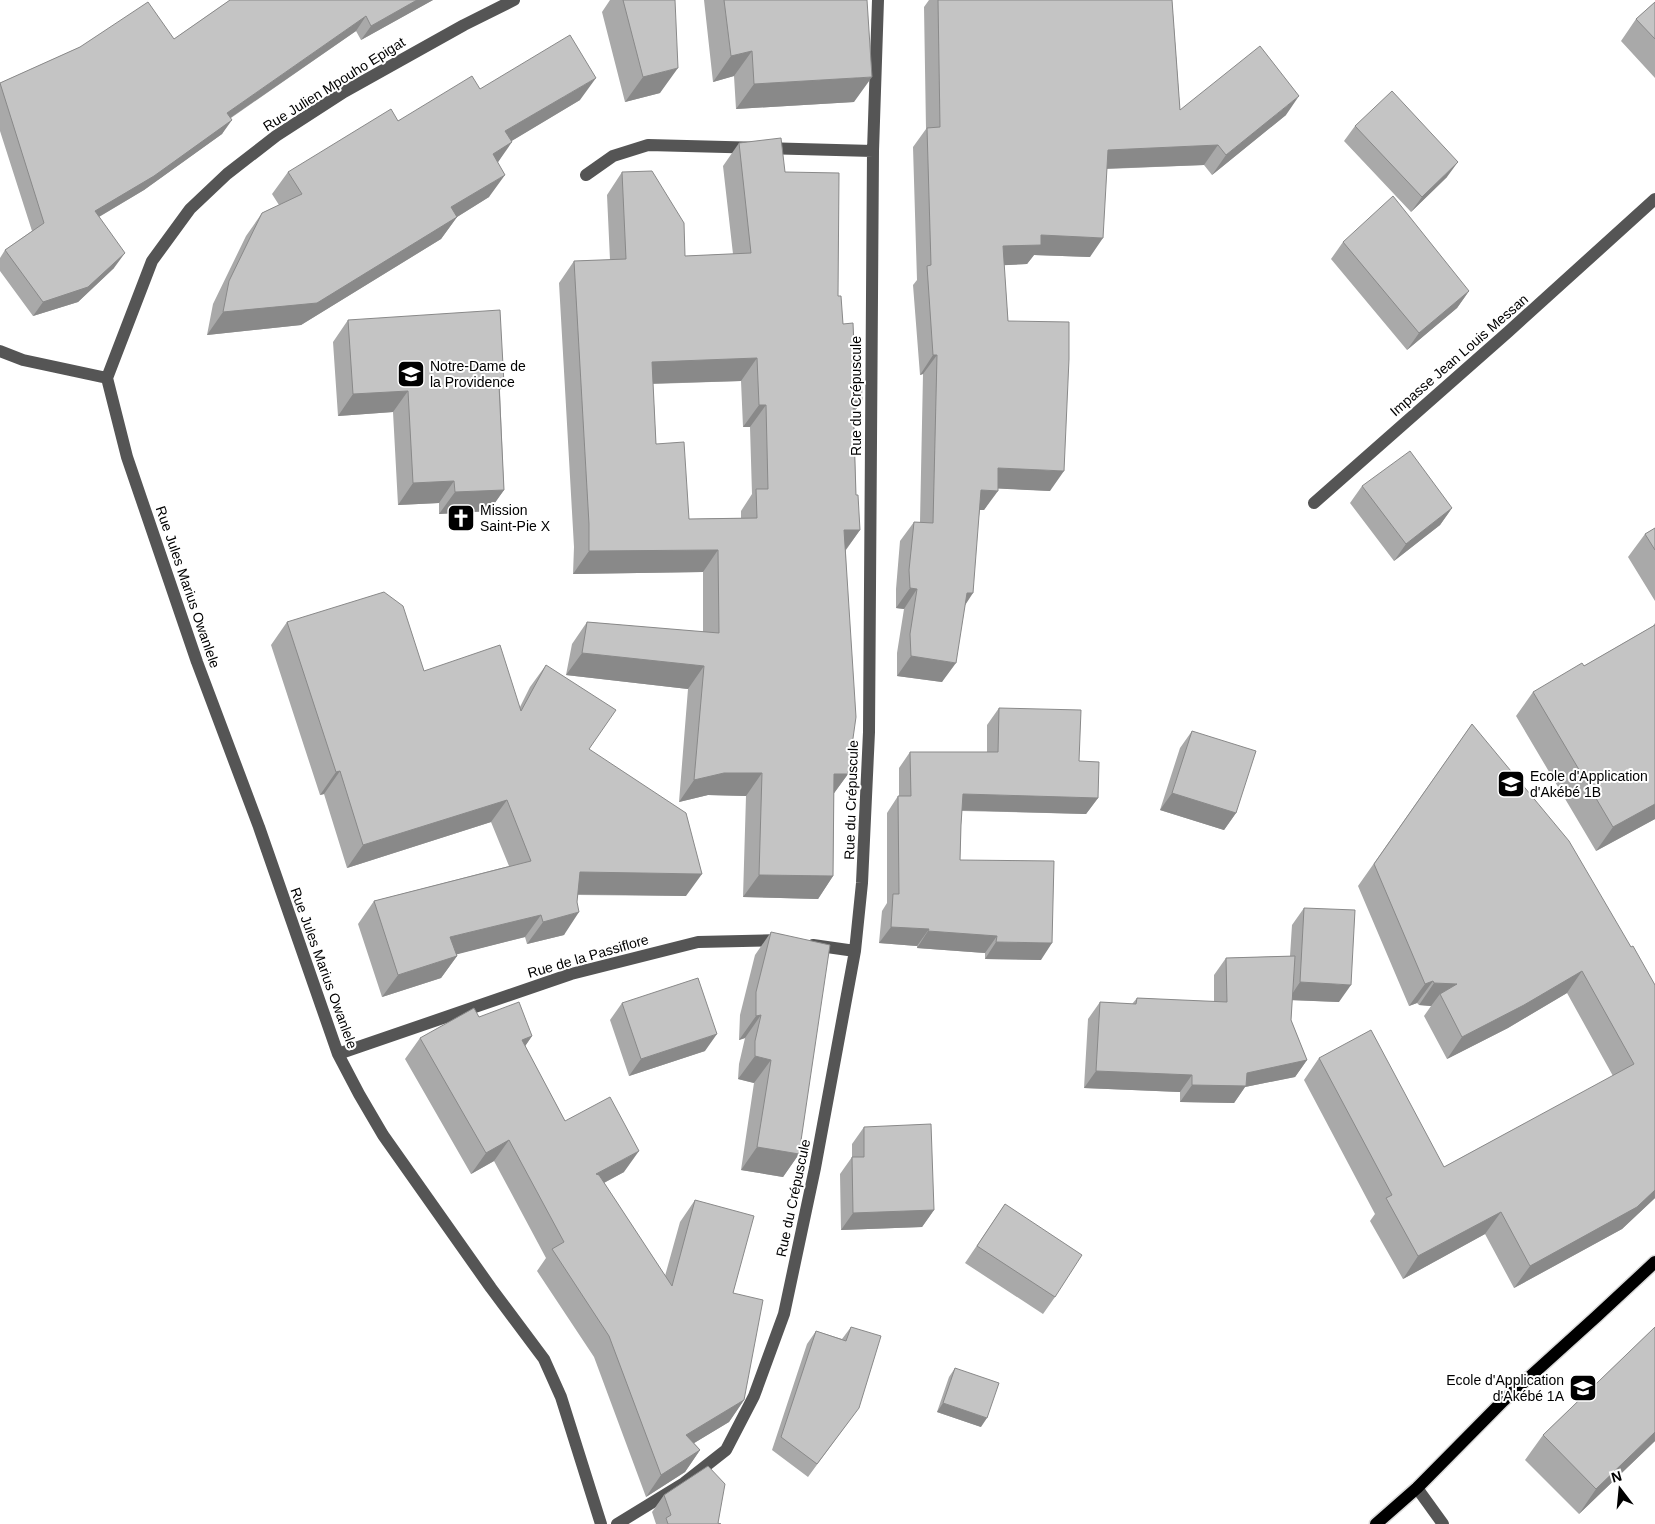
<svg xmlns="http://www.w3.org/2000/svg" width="1655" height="1524" viewBox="0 0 1655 1524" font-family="Helvetica,sans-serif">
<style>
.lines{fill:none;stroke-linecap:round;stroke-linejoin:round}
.major-casing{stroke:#dbdbdb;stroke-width:15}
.minor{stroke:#555;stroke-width:12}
.major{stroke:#000;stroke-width:12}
.wall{fill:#a9a9a9;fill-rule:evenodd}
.shaded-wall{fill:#898989}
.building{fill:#c4c4c4;stroke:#898989;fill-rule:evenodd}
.labels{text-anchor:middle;stroke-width:4;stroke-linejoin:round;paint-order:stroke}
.street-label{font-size:14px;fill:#000;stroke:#fff}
.poi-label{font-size:14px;fill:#000;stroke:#fff;text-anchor:start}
</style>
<rect width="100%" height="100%" fill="#fff"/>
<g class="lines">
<g class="major-casing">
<path id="major" d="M 1376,1524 L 1417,1488 L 1503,1401 L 1597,1316 L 1655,1262"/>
</g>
<path class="minor" d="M 586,175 L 613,156 L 648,145 L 873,151
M 0,351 L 23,360 L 107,378
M 107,378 L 127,457 L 197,662 L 259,827 L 338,1054 L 359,1094 L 383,1135 L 491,1288 L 544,1359 L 561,1397 L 601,1524
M 107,378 L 152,261 L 190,209 L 227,174 L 276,136 L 344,92 L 464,25 L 514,0
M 1314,503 L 1508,332 L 1655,199
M 813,945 L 855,951
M 338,1054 L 571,974 L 698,942 L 780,940
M 1417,1488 L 1443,1524
M 617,1524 L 684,1483 L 726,1450 L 754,1396 L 784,1314 L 815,1168 L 855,951 L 862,883 L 869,732 L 873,151 L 878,0"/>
<use href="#major" class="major"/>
</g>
<path class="wall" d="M 230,0 L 433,0 L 361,40 L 356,31 L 231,118 L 222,134 L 144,190 L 99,217 L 114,268 L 78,302 L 33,316 L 0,271 L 0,258 L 5,250 L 32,231 L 0,131 L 0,83 L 80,47 L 174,39 Z
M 610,0 L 675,0 L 660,93 L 625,102 L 602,12 Z
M 704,0 L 867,0 L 854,102 L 736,109 L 734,76 L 713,82 Z
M 929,0 L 1172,0 L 1180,110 L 1286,115 L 1212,175 L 1204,165 L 1107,169 L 1090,257 L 1034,255 L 1027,264 L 1004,265 L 1008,321 L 1050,491 L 998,488 L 984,510 L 980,510 L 965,605 L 942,682 L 897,676 L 897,653 L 904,609 L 896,608 L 896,589 L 900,541 L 914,522 L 920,522 L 923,374 L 920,375 L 913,285 L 917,280 L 913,147 L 926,129 L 924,7 Z
M 1655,2 L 1655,78 L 1621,41 L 1636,19 Z
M 480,89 L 580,100 L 511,141 L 498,162 L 489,197 L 457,217 L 441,239 L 301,325 L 207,335 L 213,304 L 246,236 L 262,213 L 279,205 L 272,194 L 288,172 L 398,121 Z
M 1355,126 L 1447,177 L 1411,212 L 1344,141 Z
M 739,143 L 785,172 L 838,296 L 843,324 L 855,368 L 862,401 L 854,412 L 856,495 L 860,530 L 846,550 L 848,774 L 834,793 L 833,876 L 818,899 L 743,897 L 746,796 L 708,795 L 679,802 L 688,689 L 566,675 L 572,644 L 587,622 L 703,632 L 703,572 L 573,574 L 574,547 L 559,283 L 574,261 L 610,260 L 607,195 L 622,172 L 685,256 L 733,254 L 723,166 ZM 741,381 L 743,427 L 750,427 L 752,494 L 741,511 L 741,518 L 689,519 L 656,444 L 653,384 Z
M 1343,242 L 1469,291 L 1457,308 L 1407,350 L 1331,259 Z
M 348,320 L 500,391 L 504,490 L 489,511 L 439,514 L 439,503 L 398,505 L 393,412 L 338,416 L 333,342 Z
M 1362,486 L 1452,508 L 1440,525 L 1394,561 L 1350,503 Z
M 1655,528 L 1655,601 L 1628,557 L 1645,534 Z
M 287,622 L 520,707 L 530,687 L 546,665 L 589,749 L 686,896 L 578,895 L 564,935 L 527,944 L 525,937 L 456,954 L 457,956 L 441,978 L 382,997 L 358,924 L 374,901 L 509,866 L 491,822 L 347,868 L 324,794 L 320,795 L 271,645 Z
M 1655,623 L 1655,819 L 1596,851 L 1516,716 L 1533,692 L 1584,666 L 1653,626 Z
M 999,708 L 1079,761 L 1098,798 L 1086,814 L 962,811 L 961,825 L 960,860 L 1041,960 L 985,959 L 985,953 L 917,948 L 917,946 L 879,943 L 882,911 L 887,903 L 887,813 L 898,796 L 899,796 L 899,768 L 910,752 L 987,752 L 987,725 Z
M 1472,724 L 1631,947 L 1655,985 L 1655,1198 L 1622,1229 L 1514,1288 L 1485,1234 L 1403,1279 L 1370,1221 L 1375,1214 L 1304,1080 L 1319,1058 L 1444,1167 L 1613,1076 L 1567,993 L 1508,1028 L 1447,1059 L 1424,1016 L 1431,1006 L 1419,1005 L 1417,1003 L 1409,1006 L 1358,886 Z
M 1192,731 L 1236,813 L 1224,830 L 1160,810 L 1180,748 Z
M 1304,908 L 1339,1002 L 1292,1000 L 1291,1020 L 1307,1060 L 1295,1077 L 1245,1087 L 1234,1103 L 1180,1102 L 1180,1092 L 1084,1088 L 1088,1019 L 1100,1002 L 1132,1004 L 1137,998 L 1214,1002 L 1214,975 L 1226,958 L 1290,956 L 1292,925 Z
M 771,932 L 799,1154 L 783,1177 L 741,1170 L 754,1083 L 738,1079 L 739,1064 L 745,1038 L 739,1040 L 740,1015 L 755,955 Z
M 622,1003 L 705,1051 L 629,1076 L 610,1020 Z
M 479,1017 L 532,1036 L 525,1046 L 565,1121 L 624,1172 L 604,1183 L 665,1276 L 680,1222 L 695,1200 L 733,1293 L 744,1400 L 729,1422 L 694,1443 L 700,1450 L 685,1472 L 646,1497 L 594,1357 L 537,1271 L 546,1258 L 494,1161 L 471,1174 L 405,1059 L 420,1038 Z
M 864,1127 L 934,1210 L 922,1227 L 841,1230 L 840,1174 L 852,1157 L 852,1144 Z
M 1005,1204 L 1055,1297 L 1043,1314 L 965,1263 Z
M 851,1327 L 849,1421 L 808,1477 L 772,1450 L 807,1344 L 816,1331 L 842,1339 Z
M 1655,1327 L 1655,1441 L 1579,1514 L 1525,1460 L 1543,1435 Z
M 955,1368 L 981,1427 L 937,1412 L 949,1377 Z
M 664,1495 L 718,1523 L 721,1524 L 656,1524 L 652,1512 Z"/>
<path class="shaded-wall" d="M 417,0 L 433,0 L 361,40 L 371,26 Z
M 366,16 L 356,31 L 217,127 L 227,113 Z
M 752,51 L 734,76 L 713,82 L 731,56 Z
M 678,68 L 660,93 L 625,102 L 643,77 Z
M 872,77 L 854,102 L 736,109 L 754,84 Z
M 596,78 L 580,100 L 490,154 L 505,131 Z
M 1299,96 L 1286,115 L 1212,175 L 1226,155 Z
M 232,120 L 222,134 L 144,190 L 85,225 L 95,211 Z
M 512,142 L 496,165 L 493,154 Z
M 1218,145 L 1204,165 L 1095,169 L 1108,150 Z
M 1458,162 L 1447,177 L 1411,212 L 1422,197 Z
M 505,175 L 489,197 L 457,217 L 441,239 L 301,325 L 207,335 L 223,312 L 451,207 Z
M 1041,235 L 1103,238 L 1090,257 L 1034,255 L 1027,264 L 989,266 L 1003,246 Z
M 125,253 L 114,268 L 78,302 L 33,316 L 43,302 Z
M 1469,291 L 1457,308 L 1407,350 L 1419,333 Z
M 933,355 L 937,355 L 923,374 L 920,375 Z
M 757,358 L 741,381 L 636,384 L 652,362 Z
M 504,384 L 489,406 L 499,385 Z
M 408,391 L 393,412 L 338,416 L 353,394 Z
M 853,401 L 862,401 L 846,423 Z
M 759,405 L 766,405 L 750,427 L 743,427 Z
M 998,468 L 1064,471 L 1050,491 L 985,488 Z
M 454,481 L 439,503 L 398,505 L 413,483 Z
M 504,490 L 489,511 L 439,514 L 455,492 Z
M 981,490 L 998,491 L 984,510 L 968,510 Z
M 1452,508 L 1440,525 L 1394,561 L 1406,544 Z
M 844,530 L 860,530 L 844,552 Z
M 718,550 L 703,572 L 573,574 L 589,551 Z
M 910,588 L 917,589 L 904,609 L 896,608 Z
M 967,593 L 973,593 L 960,613 Z
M 582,653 L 704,666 L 688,689 L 566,675 Z
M 911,656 L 956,663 L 942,682 L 897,676 Z
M 340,771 L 324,794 L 320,795 L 336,772 Z
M 724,773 L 762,773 L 746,796 L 708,795 L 679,802 L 694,780 Z
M 834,774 L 848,774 L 832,796 Z
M 1172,793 L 1236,813 L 1224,830 L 1160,810 Z
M 963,794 L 1098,798 L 1086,814 L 952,810 Z
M 507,800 L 491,822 L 347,868 L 363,845 Z
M 1655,804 L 1655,819 L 1596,851 L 1613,827 Z
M 580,872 L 702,874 L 686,896 L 565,894 Z
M 759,875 L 833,876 L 818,899 L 743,897 Z
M 579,912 L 564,935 L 527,944 L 543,922 Z
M 541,915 L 525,937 L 435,960 L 450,937 Z
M 891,927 L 929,929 L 917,946 L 879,943 Z
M 928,931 L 997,936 L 985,953 L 917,948 Z
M 996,942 L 1052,943 L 1041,960 L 985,959 Z
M 457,956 L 441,978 L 382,997 L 398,975 Z
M 1582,971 L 1567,993 L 1508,1028 L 1447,1059 L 1462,1037 Z
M 1433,981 L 1417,1003 L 1409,1006 L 1425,984 Z
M 1300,982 L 1351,985 L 1339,1002 L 1288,1000 Z
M 1434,983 L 1457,984 L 1440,994 L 1431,1006 L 1419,1005 Z
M 761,1015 L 745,1038 L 739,1040 L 756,1016 Z
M 717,1034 L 705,1051 L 629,1076 L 641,1059 Z
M 532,1036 L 517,1058 L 522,1040 Z
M 755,1056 L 771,1060 L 754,1083 L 738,1079 Z
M 1307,1060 L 1295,1077 L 1245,1087 L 1234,1103 L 1180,1102 L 1192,1085 Z
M 1096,1071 L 1192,1075 L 1180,1092 L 1084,1088 Z
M 509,1140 L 494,1161 L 471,1174 L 486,1153 Z
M 757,1147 L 799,1154 L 783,1177 L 741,1170 Z
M 639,1151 L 624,1172 L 581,1195 L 596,1174 Z
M 1655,1190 L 1655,1198 L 1622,1229 L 1514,1288 L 1530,1266 Z
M 934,1210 L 922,1227 L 841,1230 L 853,1213 Z
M 1501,1212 L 1485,1234 L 1403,1279 L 1418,1256 Z
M 744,1400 L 729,1422 L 671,1457 L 686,1435 Z
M 943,1403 L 987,1418 L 981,1427 L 937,1412 Z
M 1655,1432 L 1655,1441 L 1579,1514 L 1596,1489 Z
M 700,1450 L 685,1472 L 646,1497 L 661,1475 Z"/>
<path class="building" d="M 230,0 L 417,0 L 371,26 L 366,16 L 227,113 L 232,120 L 154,176 L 95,211 L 125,253 L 88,287 L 43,302 L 5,250 L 44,223 L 0,83 L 80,47 L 148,2 L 174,39 Z
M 623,0 L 675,0 L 678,68 L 643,77 Z
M 724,0 L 867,0 L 872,77 L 754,84 L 752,51 L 731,56 Z
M 938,0 L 1172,0 L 1180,110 L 1260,46 L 1299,96 L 1226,155 L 1218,145 L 1108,150 L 1103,238 L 1041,235 L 1041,245 L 1003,246 L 1008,321 L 1069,322 L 1069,359 L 1064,471 L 998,468 L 998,491 L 981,490 L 973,593 L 967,593 L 956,663 L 911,656 L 910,634 L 917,589 L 910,588 L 909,570 L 914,522 L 933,523 L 937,355 L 933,355 L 927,266 L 931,265 L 927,128 L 940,127 Z
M 1655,2 L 1655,39 L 1636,19 Z
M 570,35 L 596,78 L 505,131 L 512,142 L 493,154 L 505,175 L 451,207 L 457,217 L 317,303 L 223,312 L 229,281 L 262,213 L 302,194 L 288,172 L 391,109 L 398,121 L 472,76 L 480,89 Z
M 1392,91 L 1458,162 L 1422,197 L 1355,126 Z
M 781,138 L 785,172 L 839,173 L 838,296 L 841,296 L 843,324 L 853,323 L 855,368 L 861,368 L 862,401 L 853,401 L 856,495 L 858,495 L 860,530 L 844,530 L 856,717 L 848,774 L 834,774 L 833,876 L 759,875 L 762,773 L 724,773 L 694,780 L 704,666 L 582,653 L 587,622 L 719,633 L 718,550 L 589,551 L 589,524 L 574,261 L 626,259 L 622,172 L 652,171 L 684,223 L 685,256 L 751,253 L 739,143 ZM 757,358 L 759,405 L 766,405 L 768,489 L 756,489 L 757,518 L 689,519 L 684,442 L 656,444 L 652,362 Z
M 1393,196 L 1469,291 L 1419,333 L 1343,242 Z
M 500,310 L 504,384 L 499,385 L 504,490 L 455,492 L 454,481 L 413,483 L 408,391 L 353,394 L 348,320 Z
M 1410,451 L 1452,508 L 1406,544 L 1362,486 Z
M 1655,528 L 1655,550 L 1645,534 Z
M 384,592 L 403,606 L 424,671 L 500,645 L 521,711 L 546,665 L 616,710 L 589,749 L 686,813 L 702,874 L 580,872 L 577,902 L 579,912 L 543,922 L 541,915 L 450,937 L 457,956 L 398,975 L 374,901 L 531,861 L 507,800 L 363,845 L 340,771 L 336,772 L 287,622 Z
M 1655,625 L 1655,804 L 1613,827 L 1533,692 L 1582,663 L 1584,666 Z
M 999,708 L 1081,710 L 1079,761 L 1099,762 L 1098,798 L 963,794 L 961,825 L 960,860 L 1054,861 L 1052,943 L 996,942 L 997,936 L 928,931 L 929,929 L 891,927 L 893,894 L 899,894 L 898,796 L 911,796 L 910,752 L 998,752 Z
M 1472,724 L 1569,841 L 1631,947 L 1633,946 L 1655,985 L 1655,1190 L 1637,1207 L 1530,1266 L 1501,1212 L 1418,1256 L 1386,1198 L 1392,1195 L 1319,1058 L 1371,1030 L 1444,1167 L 1634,1064 L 1582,971 L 1524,1005 L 1462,1037 L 1440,994 L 1457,984 L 1434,983 L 1433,981 L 1425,984 L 1374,864 Z
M 1192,731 L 1256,751 L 1236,813 L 1172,793 Z
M 1304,908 L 1355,910 L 1351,985 L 1300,982 Z
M 771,932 L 830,945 L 799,1154 L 757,1147 L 771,1060 L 755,1056 L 755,1041 L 761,1015 L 756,1016 L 756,992 Z
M 1295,956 L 1291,1020 L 1307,1060 L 1247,1073 L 1246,1086 L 1192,1085 L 1192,1075 L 1096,1071 L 1100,1002 L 1136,1004 L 1137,998 L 1227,1002 L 1226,958 Z
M 698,978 L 717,1034 L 641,1059 L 622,1003 Z
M 519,1002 L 532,1036 L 522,1040 L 565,1121 L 610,1097 L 639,1151 L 596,1174 L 599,1175 L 672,1286 L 695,1200 L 754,1216 L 733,1293 L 763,1300 L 744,1400 L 686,1435 L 700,1450 L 661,1475 L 609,1336 L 552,1249 L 564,1242 L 509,1140 L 486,1153 L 420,1038 L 474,1008 L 479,1017 Z
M 931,1124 L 934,1210 L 853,1213 L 852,1157 L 864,1157 L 864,1127 Z
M 1005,1204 L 1082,1255 L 1055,1297 L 977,1246 Z
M 851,1327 L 881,1336 L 859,1408 L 817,1464 L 781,1437 L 816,1331 L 846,1341 Z
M 1655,1327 L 1655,1432 L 1596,1489 L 1543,1435 Z
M 955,1368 L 999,1383 L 987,1418 L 943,1403 Z
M 708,1466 L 725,1484 L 718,1523 L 721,1524 L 668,1524 L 666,1518 L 671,1515 L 664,1495 Z"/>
<defs>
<g id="school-square" transform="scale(1.4375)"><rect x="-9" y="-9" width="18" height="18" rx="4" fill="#000" stroke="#fff"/><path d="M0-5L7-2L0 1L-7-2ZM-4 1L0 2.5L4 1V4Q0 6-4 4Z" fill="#fff"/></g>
<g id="church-square" transform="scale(1.4375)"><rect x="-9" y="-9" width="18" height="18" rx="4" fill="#000" stroke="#fff"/><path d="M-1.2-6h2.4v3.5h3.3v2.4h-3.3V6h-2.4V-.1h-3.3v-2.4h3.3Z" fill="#fff"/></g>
</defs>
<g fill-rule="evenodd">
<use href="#school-square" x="411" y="374"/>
<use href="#church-square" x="461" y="518"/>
<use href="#school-square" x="1511" y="784"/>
<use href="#school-square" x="1583" y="1388"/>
</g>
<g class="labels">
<g class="street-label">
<text transform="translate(334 84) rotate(-32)" y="5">Rue Julien Mpouho Epigat</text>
<text transform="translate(1459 355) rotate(-41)" y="5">Impasse Jean Louis Messan</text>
<text transform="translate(856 396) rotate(-90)" y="5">Rue du Crépuscule</text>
<text transform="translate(188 587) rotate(71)" y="5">Rue Jules Marius Owanlele</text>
<text transform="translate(851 800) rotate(-88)" y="5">Rue du Crépuscule</text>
<text transform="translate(588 956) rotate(-16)" y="5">Rue de la Passiflore</text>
<text transform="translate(324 968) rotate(70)" y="5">Rue Jules Marius Owanlele</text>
<text transform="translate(793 1198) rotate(-78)" y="5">Rue du Crépuscule</text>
</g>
<g class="poi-label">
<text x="430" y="371">Notre-Dame de<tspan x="430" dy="16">la Providence</tspan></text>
<text x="480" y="515">Mission<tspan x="480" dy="16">Saint-Pie X</tspan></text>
<text x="1530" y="781">Ecole d'Application<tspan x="1530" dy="16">d'Akébé 1B</tspan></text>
<text x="1564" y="1385" text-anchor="end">Ecole d'Application<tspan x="1564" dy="16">d'Akébé 1A</tspan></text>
</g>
</g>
<g transform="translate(1620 1489) rotate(344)" stroke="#ffffff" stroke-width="4" paint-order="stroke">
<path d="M0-4L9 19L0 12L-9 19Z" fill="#000000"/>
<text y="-8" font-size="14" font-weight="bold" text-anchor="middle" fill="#000000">N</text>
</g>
</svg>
